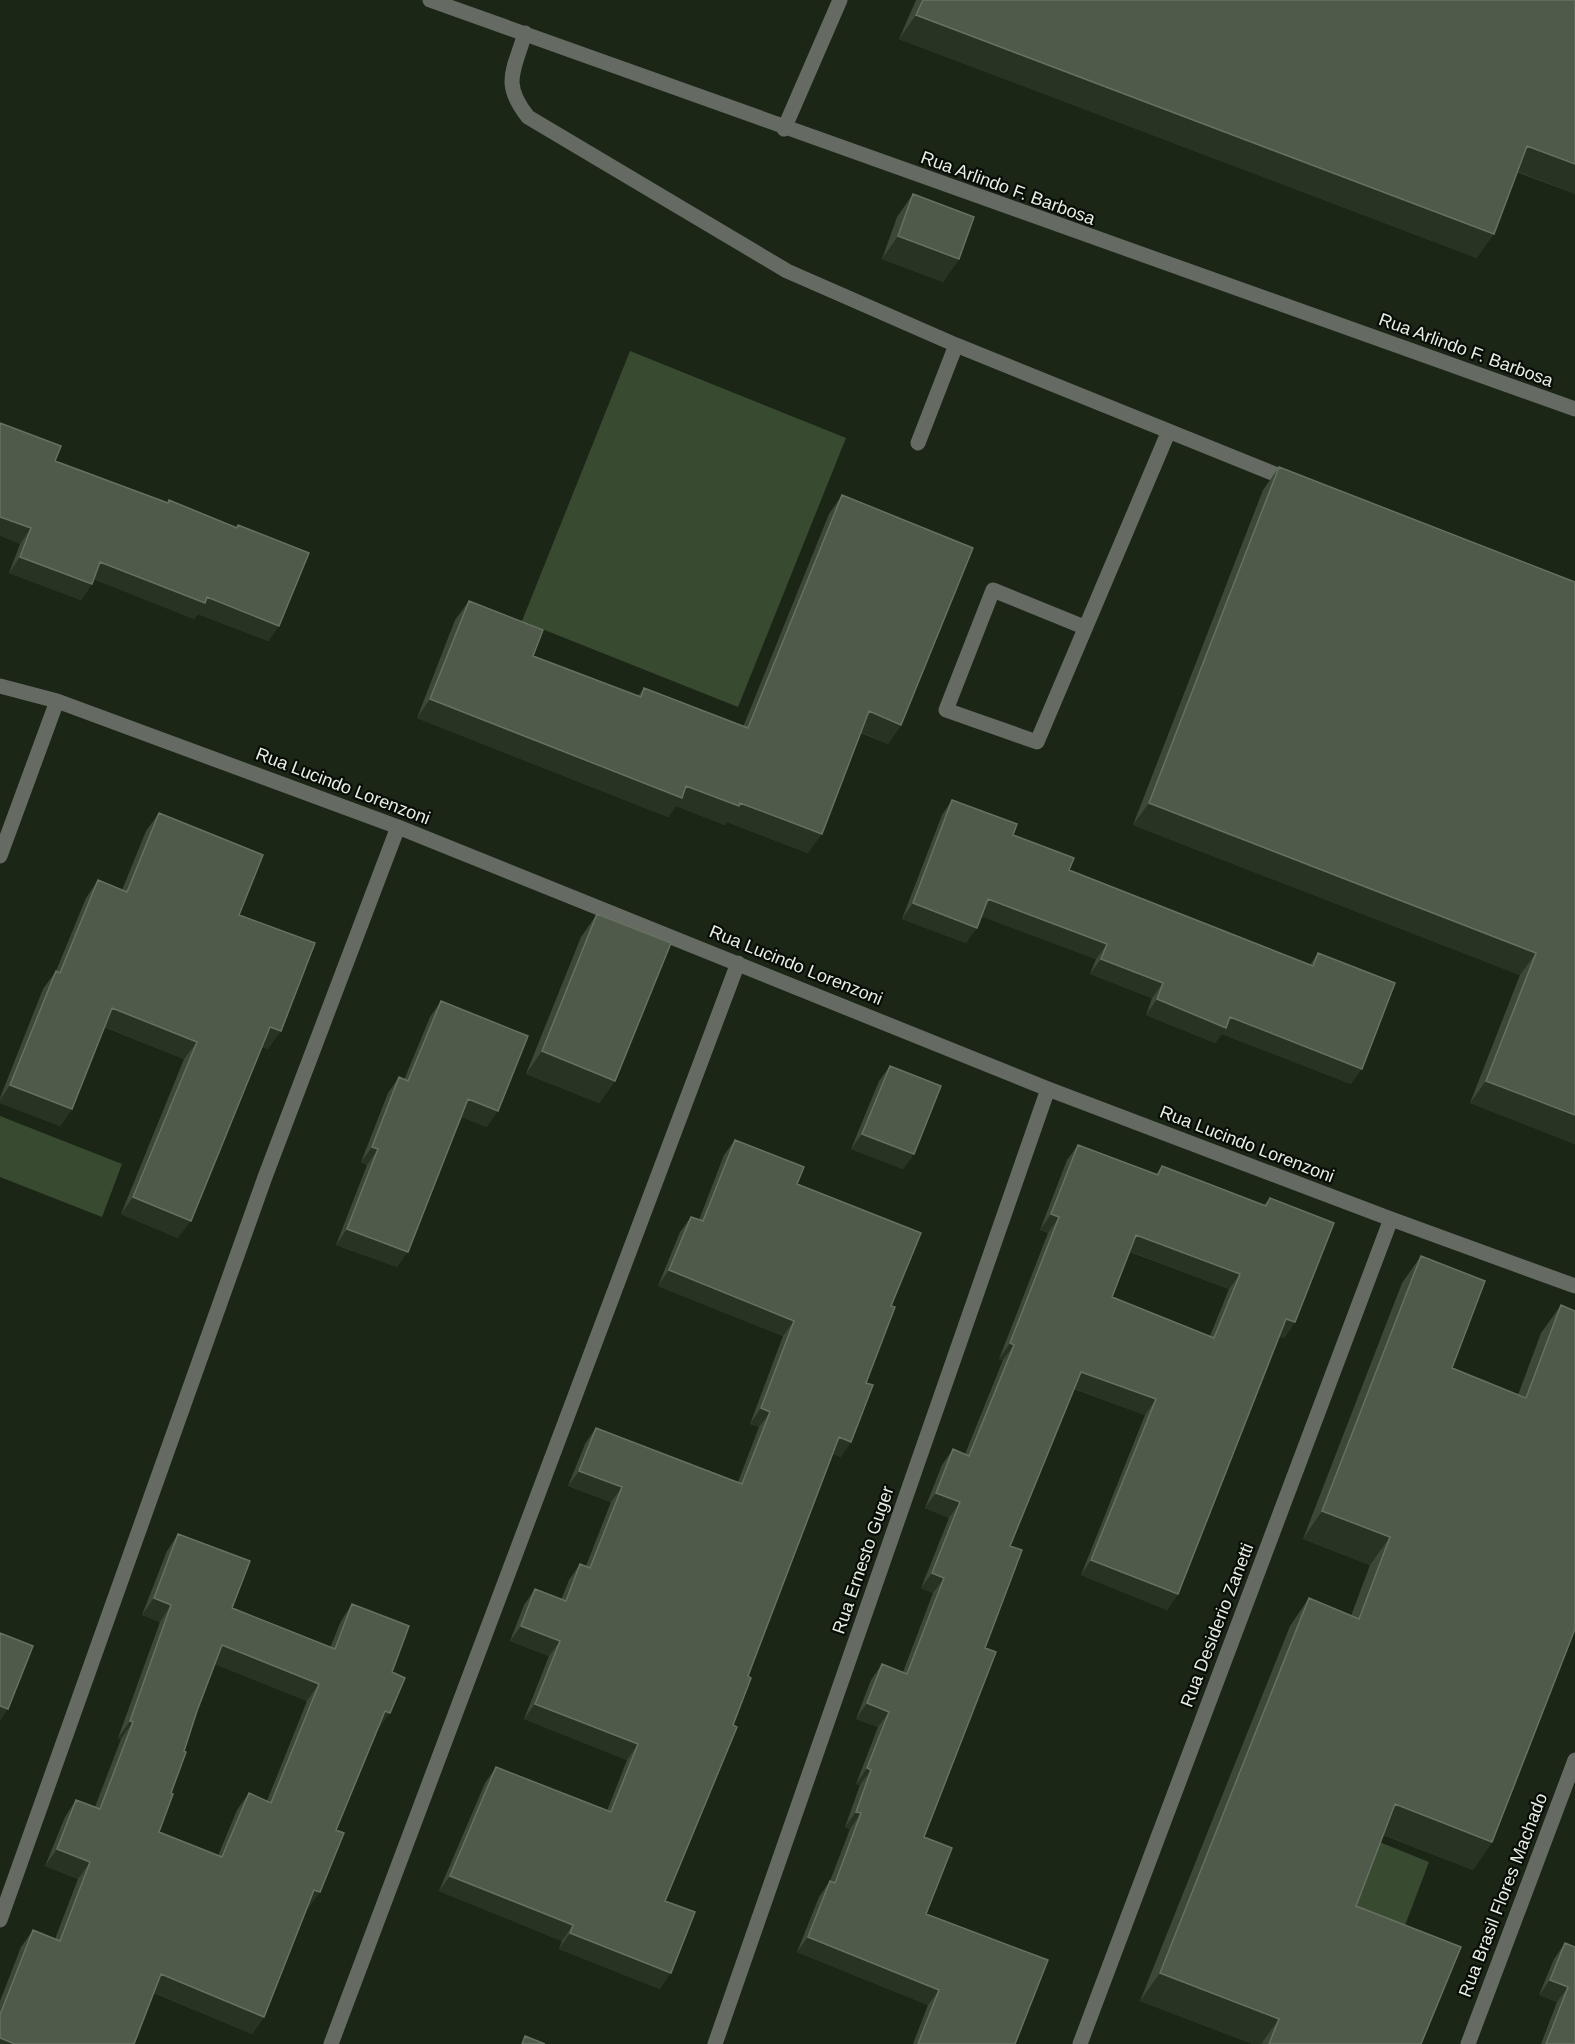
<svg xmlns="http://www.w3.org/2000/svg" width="1575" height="2044" viewBox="0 0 1575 2044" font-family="Arial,sans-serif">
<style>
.green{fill:#384b30}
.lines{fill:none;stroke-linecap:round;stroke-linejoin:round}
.minor{stroke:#656b63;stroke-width:15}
.wall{fill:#3d4838;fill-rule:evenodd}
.shaded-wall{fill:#283323}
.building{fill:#4f5a4a;stroke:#677162;stroke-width:1.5;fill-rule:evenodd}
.labels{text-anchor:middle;stroke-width:4.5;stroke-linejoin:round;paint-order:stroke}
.street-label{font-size:18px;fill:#e7efe4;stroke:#090d07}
</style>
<rect width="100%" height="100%" fill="#1b2617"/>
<path class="green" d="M 630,351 L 846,438 L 738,707 L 522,621 Z
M 0,1116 L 122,1164 L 102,1217 L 0,1177 Z
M 1377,1841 L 1429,1862 L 1396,1949 L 1343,1927 Z"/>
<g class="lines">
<path class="minor" d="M 430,0 L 1575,409
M 525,33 C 514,71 501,83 528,117 L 787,271 L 956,345 L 1292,481
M 784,129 L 840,0
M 918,443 L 956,345
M 1084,627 L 993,590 L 946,710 L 1037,742 L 1168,433
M 0,686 L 57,701 L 398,827 L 1048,1089 L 1391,1219 L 1575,1286
M 0,856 L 57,701
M 0,1920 L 265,1177 L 398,827
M 331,2044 L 738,963
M 715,2044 L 1048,1089
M 1080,2044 L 1391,1219
M 1468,2044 L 1575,1760"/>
</g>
<path class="wall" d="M 916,0 L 1575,0 L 1575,194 L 1517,172 L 1477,258 L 899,39 Z
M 913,194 L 959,259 L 943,282 L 882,259 L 897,217 Z
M 55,461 L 167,503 L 169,500 L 236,527 L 238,525 L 279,626 L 268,641 L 198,614 L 194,619 L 94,579 L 92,584 L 81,600 L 9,573 L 20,544 Z
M 1279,467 L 1575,582 L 1575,1144 L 1470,1103 L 1520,975 L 1133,825 L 1263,490 Z
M 842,495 L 901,725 L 888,744 L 861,733 L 808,853 L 727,822 L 725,825 L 676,806 L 668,817 L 417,718 L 455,620 L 469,601 L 533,656 L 638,696 L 644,688 L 743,727 L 829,514 Z
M 952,800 L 1013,835 L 1069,870 L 1310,965 L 1318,953 L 1351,1084 L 1222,1034 L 1215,1043 L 1146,1015 L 1152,998 L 1090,974 L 1096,959 L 982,916 L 966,943 L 902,919 L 942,815 Z
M 159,813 L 239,915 L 268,1049 L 262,1047 L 178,1238 L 121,1214 L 184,1059 L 104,1027 L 72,1109 L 60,1126 L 0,1103 L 0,1098 L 43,989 L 56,971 L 86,898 L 98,880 L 122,890 L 146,831 Z
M 597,914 L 615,1081 L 599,1103 L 526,1074 L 581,937 Z
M 441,1001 L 487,1127 L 462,1117 L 397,1267 L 336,1245 L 367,1165 L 361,1162 L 388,1093 L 399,1077 L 404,1080 L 430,1017 Z
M 890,1066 L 914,1154 L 903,1169 L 851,1149 L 879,1081 Z
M 735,1140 L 797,1184 L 891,1306 L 866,1383 L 841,1457 L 833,1454 L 748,1676 L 665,1901 L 660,1989 L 559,1949 L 562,1941 L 439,1891 L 485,1783 L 496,1767 L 607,1811 L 627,1760 L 524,1719 L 549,1656 L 510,1641 L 524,1605 L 535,1589 L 561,1600 L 569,1580 L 580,1564 L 586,1566 L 611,1502 L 568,1486 L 585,1444 L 596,1428 L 738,1482 L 759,1427 L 750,1424 L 783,1336 L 658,1286 L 680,1232 L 691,1217 L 699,1220 L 724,1155 Z
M 1078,1145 L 1156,1174 L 1162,1166 L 1264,1205 L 1270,1198 L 1295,1322 L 1284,1338 L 1279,1336 L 1178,1594 L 1167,1610 L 1081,1575 L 1145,1415 L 1074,1389 L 1010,1546 L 985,1648 L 924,1837 L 926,1914 L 1015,2044 L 913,2044 L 928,2005 L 797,1952 L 819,1897 L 830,1881 L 850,1829 L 845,1827 L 860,1785 L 856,1784 L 878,1727 L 856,1719 L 871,1680 L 882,1664 L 903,1672 L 933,1593 L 921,1588 L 949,1518 L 925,1508 L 942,1465 L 953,1449 L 965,1454 L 1003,1360 L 999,1359 L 1048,1233 L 1040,1230 L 1067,1160 ZM 1130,1252 L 1229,1289 L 1210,1336 L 1112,1297 Z
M 1421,1256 L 1452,1368 L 1518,1395 L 1541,1333 L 1561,1305 L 1492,1842 L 1473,1870 L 1383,1835 L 1356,1906 L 1421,2044 L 1253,2044 L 1140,2001 L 1290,1626 L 1309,1598 L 1351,1616 L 1370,1565 L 1303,1539 L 1402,1283 Z
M 178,1534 L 232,1608 L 330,1648 L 341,1621 L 352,1604 L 392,1672 L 378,1730 L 336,1830 L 308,1909 L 307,1909 L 264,2017 L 252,2034 L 154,1993 L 0,2044 L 0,2001 L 21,1947 L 33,1930 L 55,1939 L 78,1879 L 45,1866 L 65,1817 L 76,1800 L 95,1807 L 121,1739 L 118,1738 L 160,1622 L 142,1615 L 167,1551 ZM 215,1664 L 307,1701 L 267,1801 L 249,1793 L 237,1810 L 218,1856 L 159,1832 L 197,1711 Z
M 1565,1943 L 1575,2044 L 1541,2044 L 1557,2002 L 1539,1995 L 1554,1959 Z"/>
<path class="shaded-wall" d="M 916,15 L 1494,234 L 1477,258 L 899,39 Z
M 1527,146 L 1575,164 L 1575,194 L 1511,169 Z
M 898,236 L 959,259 L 943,282 L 882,259 Z
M 0,517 L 31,528 L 20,544 L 0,536 Z
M 20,557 L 92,584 L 81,600 L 9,573 Z
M 100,562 L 207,597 L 279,626 L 268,641 L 198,614 L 194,619 L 90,578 Z
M 430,699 L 686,786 L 740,803 L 822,834 L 808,853 L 727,822 L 725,825 L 676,806 L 668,817 L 417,718 Z
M 869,711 L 901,725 L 888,744 L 856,730 Z
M 1149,803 L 1536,953 L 1520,975 L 1133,825 Z
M 988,899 L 1107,944 L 1096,959 L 977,915 Z
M 913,903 L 977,928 L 966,943 L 902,919 Z
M 1101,959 L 1163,983 L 1152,998 L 1090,974 Z
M 1157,999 L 1230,1017 L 1362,1069 L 1351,1084 L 1222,1034 L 1215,1043 L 1146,1015 Z
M 112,1008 L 197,1042 L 184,1059 L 100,1025 Z
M 270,1027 L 281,1031 L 268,1049 L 258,1045 Z
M 542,1051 L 615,1081 L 599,1103 L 526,1074 Z
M 1486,1081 L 1575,1115 L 1575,1144 L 1470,1103 Z
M 10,1085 L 72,1109 L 60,1126 L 0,1103 L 0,1100 Z
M 468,1099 L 498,1111 L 487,1127 L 457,1115 Z
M 862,1134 L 914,1154 L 903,1169 L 851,1149 Z
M 372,1147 L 378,1149 L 367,1165 L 361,1162 Z
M 133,1197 L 191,1221 L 178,1238 L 121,1214 Z
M 1051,1214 L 1059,1217 L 1048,1233 L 1040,1230 Z
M 347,1229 L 408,1252 L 397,1267 L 336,1245 Z
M 1136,1235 L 1240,1274 L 1229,1289 L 1126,1250 Z
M 669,1270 L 794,1321 L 783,1336 L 658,1286 Z
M 1286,1319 L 1295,1322 L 1284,1338 L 1275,1334 Z
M 1010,1343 L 1014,1345 L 1003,1360 L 999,1359 Z
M 1081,1372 L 1156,1399 L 1145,1415 L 1070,1387 Z
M 761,1408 L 770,1412 L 759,1427 L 750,1424 Z
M 839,1437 L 851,1442 L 841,1457 L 828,1453 Z
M 579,1471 L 622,1487 L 611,1502 L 568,1486 Z
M 936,1493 L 960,1502 L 949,1518 L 925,1508 Z
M 1322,1511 L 1390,1537 L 1370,1565 L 1303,1539 Z
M 1091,1560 L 1178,1594 L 1167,1610 L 1081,1575 Z
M 932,1573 L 944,1578 L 933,1593 L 921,1588 Z
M 154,1598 L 171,1605 L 160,1622 L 142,1615 Z
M 521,1626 L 560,1641 L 549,1656 L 510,1641 Z
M 222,1645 L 319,1684 L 307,1701 L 210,1662 Z
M 867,1703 L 889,1712 L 878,1727 L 856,1719 Z
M 535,1704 L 638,1744 L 627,1760 L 524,1719 Z
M 0,1706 L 8,1709 L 0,1721 Z
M 385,1711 L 390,1713 L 378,1730 L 373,1728 Z
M 130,1721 L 133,1722 L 121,1739 L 118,1738 Z
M 867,1768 L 871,1770 L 860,1785 L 856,1784 Z
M 1395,1804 L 1492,1842 L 1473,1870 L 1376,1832 Z
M 856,1812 L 861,1813 L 850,1829 L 845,1827 Z
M 57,1849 L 90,1862 L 78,1879 L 45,1866 Z
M 450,1876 L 573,1925 L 562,1941 L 439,1891 Z
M 314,1890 L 320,1892 L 308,1909 L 302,1907 Z
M 570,1933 L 671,1973 L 660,1989 L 559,1949 Z
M 808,1937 L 939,1990 L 928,2005 L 797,1952 Z
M 1160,1973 L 1279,2019 L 1261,2044 L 1253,2044 L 1140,2001 Z
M 161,1974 L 264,2017 L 252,2034 L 150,1991 Z
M 1550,1980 L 1568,1987 L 1557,2002 L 1539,1995 Z
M 0,2038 L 15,2044 L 0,2044 Z"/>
<path class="building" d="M 923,0 L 1575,0 L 1575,164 L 1527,146 L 1494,234 L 916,15 Z
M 913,194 L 974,217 L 959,259 L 898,236 Z
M 0,423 L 61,446 L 55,461 L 168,503 L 169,500 L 237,528 L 238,525 L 309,553 L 279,626 L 207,597 L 205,603 L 100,562 L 92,584 L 20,557 L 31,528 L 0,517 Z
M 1279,467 L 1575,582 L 1575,1115 L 1486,1081 L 1536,953 L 1149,803 Z
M 842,495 L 973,548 L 901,725 L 869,711 L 822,834 L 740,803 L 739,806 L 686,786 L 682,798 L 430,699 L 469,601 L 543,630 L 533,656 L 641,697 L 644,688 L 748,728 Z
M 952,800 L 1017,824 L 1013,835 L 1074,858 L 1069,870 L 1313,966 L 1318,953 L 1395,983 L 1362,1069 L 1230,1017 L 1226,1028 L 1157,999 L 1163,983 L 1101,959 L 1107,944 L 988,899 L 977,928 L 913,903 Z
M 159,813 L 263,855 L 239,915 L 315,943 L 281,1031 L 270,1027 L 191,1221 L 133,1197 L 197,1042 L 112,1008 L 72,1109 L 10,1085 L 56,971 L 60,973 L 98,880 L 127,892 Z
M 597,914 L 671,943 L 615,1081 L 542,1051 Z
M 441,1001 L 528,1036 L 498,1111 L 468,1099 L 408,1252 L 347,1229 L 378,1149 L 372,1147 L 399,1077 L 408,1081 Z
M 890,1066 L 941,1086 L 914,1154 L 862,1134 Z
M 735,1140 L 804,1167 L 797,1184 L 921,1233 L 891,1306 L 895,1307 L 866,1383 L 873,1385 L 851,1442 L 839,1437 L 748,1676 L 751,1678 L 733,1725 L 737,1727 L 665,1901 L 695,1912 L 671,1973 L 570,1933 L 573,1925 L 450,1876 L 496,1767 L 611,1812 L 638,1744 L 535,1704 L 560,1641 L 521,1626 L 535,1589 L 566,1601 L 580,1564 L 590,1568 L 622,1487 L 579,1471 L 596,1428 L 742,1484 L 770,1412 L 761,1408 L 794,1321 L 669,1270 L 691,1217 L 703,1221 Z
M 1078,1145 L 1158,1175 L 1162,1166 L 1266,1206 L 1270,1198 L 1334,1223 L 1295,1322 L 1286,1319 L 1178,1594 L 1091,1560 L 1156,1399 L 1081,1372 L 1010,1546 L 1022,1550 L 985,1648 L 996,1652 L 924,1837 L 952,1848 L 926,1914 L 1048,1960 L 1015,2044 L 918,2044 L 939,1990 L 808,1937 L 830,1881 L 835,1883 L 861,1813 L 856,1812 L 871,1770 L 867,1768 L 889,1712 L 867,1703 L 882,1664 L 907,1674 L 944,1578 L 932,1573 L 960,1502 L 936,1493 L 953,1449 L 969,1456 L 1014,1345 L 1010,1343 L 1059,1217 L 1051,1214 ZM 1136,1235 L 1240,1274 L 1214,1338 L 1112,1297 Z
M 1421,1256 L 1485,1281 L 1452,1368 L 1526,1398 L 1561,1305 L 1575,1311 L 1575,1629 L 1492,1842 L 1395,1804 L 1356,1906 L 1461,1947 L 1421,2044 L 1269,2044 L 1279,2019 L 1160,1973 L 1309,1598 L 1359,1619 L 1390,1537 L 1322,1511 Z
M 178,1534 L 250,1561 L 232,1608 L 335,1649 L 352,1604 L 409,1626 L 392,1672 L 405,1678 L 390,1713 L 385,1711 L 336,1830 L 344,1833 L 320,1892 L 314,1890 L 264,2017 L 161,1974 L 134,2044 L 15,2044 L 0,2038 L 0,2015 L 33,1930 L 60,1941 L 90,1862 L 57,1849 L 76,1800 L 100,1809 L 133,1722 L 130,1721 L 171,1605 L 154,1598 ZM 222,1645 L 319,1684 L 271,1803 L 249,1793 L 222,1857 L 159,1832 L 173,1794 L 171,1793 L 186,1752 L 184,1751 L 197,1711 Z
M 0,1633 L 33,1646 L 8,1709 L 0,1706 Z
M 1565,1943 L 1575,1947 L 1575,2044 L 1546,2044 L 1568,1987 L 1550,1980 Z
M 525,2036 L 545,2044 L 522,2044 Z"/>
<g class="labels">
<g class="street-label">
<text transform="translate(1008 188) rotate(20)" y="6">Rua Arlindo F. Barbosa</text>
<text transform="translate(1466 350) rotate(20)" y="6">Rua Arlindo F. Barbosa</text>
<text transform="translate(343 786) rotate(21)" y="6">Rua Lucindo Lorenzoni</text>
<text transform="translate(796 965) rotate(22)" y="6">Rua Lucindo Lorenzoni</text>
<text transform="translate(1247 1144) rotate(21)" y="6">Rua Lucindo Lorenzoni</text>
<text transform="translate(863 1560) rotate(-71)" y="6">Rua Ernesto Guger</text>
<text transform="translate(1217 1625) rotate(-69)" y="6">Rua Desiderio Zanetti</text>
<text transform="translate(1503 1895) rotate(-69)" y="6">Rua Brasil Flores Machado</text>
</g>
</g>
</svg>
